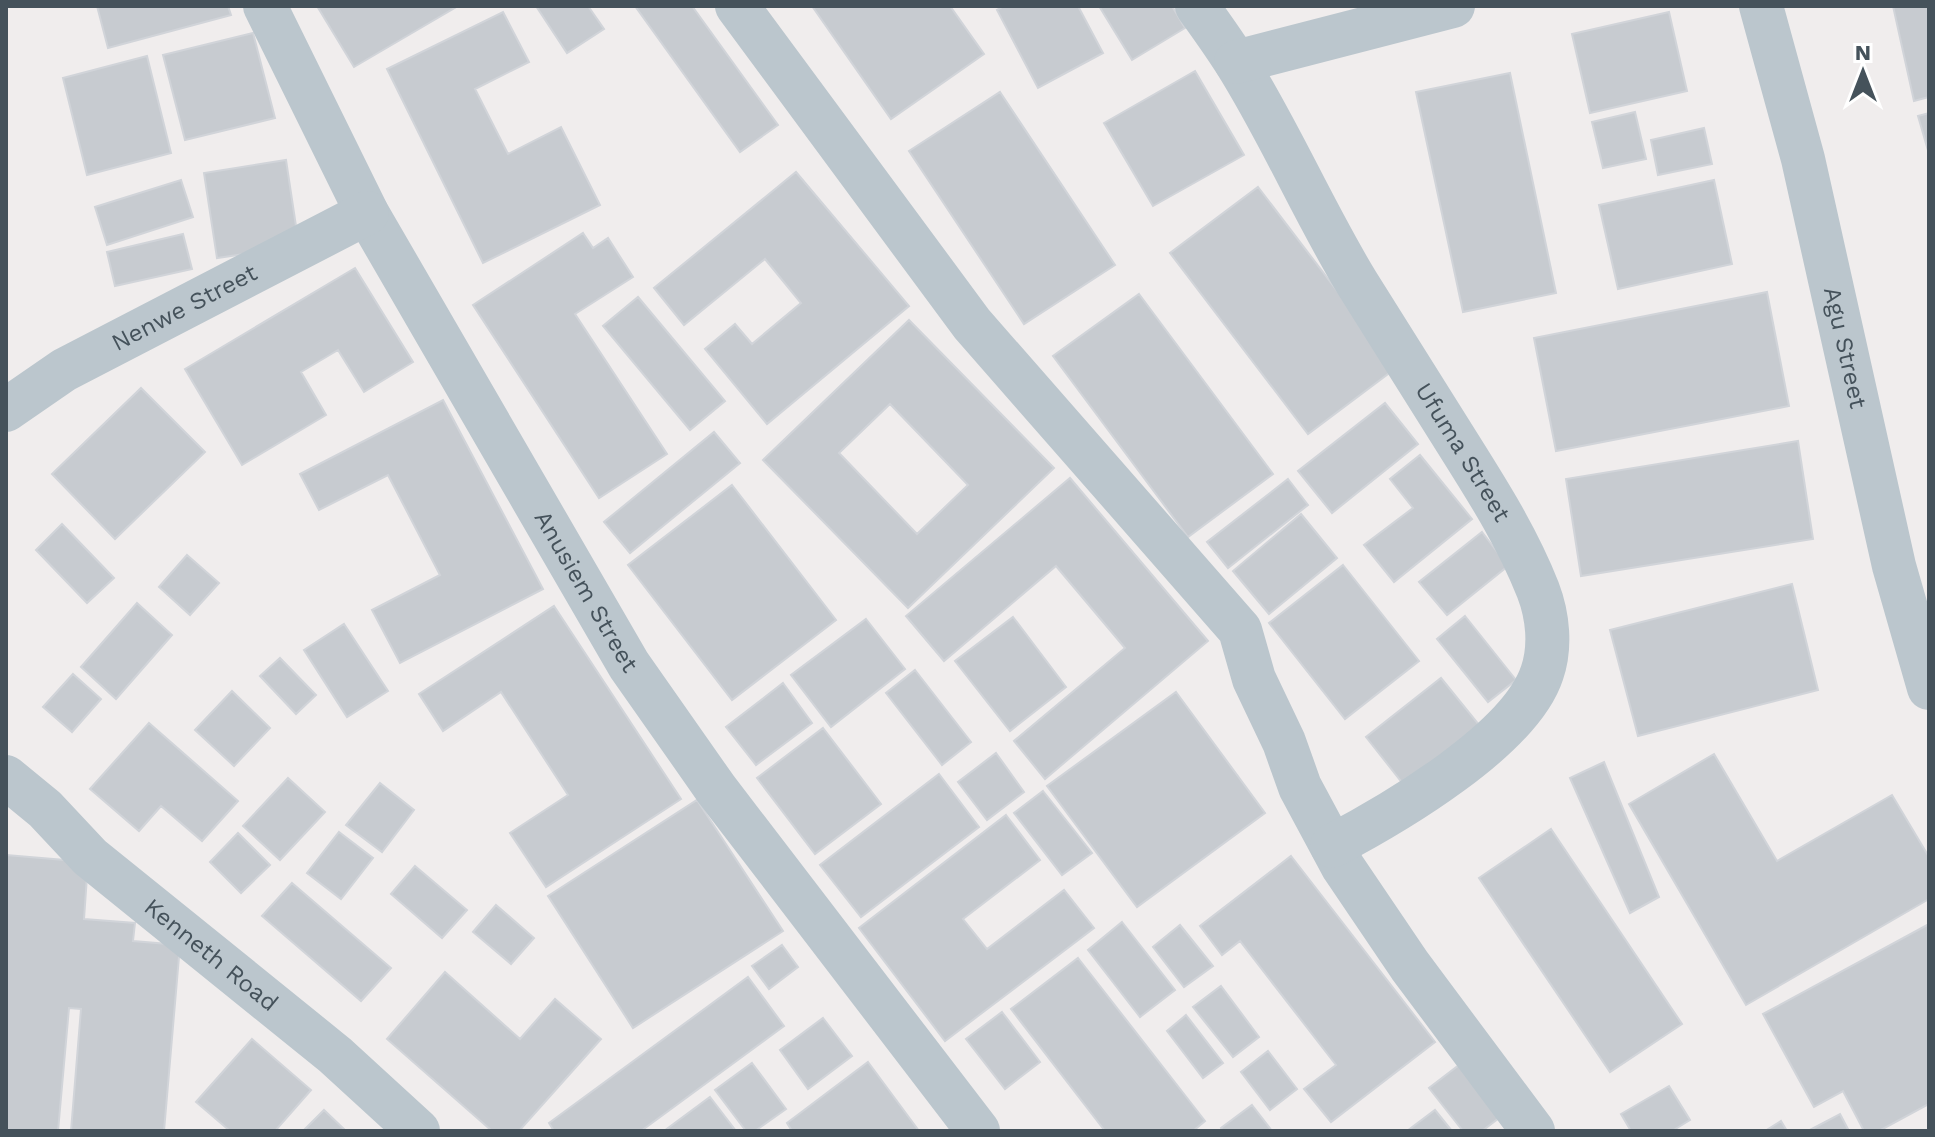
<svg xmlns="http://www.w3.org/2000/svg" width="1935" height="1137" viewBox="0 0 1935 1137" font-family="'Work Sans',sans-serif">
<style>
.building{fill:#c7cbd0;stroke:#d1d4d9;stroke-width:2;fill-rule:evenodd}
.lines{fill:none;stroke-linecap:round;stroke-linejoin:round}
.street{stroke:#bbc6cd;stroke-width:44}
.labels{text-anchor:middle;stroke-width:6;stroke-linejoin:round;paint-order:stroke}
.street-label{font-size:24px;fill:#45525b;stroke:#fff}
</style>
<rect width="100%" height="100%" fill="#f0eded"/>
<path class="building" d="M 97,6 L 228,6 L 231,15 L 108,48 Z
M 317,6 L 458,6 L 354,67 Z
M 536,6 L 588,6 L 604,29 L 567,53 Z
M 635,6 L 692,6 L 778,125 L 740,152 Z
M 812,6 L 950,6 L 984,54 L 891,119 Z
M 1004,6 L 1078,6 L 1103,53 L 1038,88 L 997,10 Z
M 1099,6 L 1172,6 L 1185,28 L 1132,60 Z
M 1893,6 L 1929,6 L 1929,97 L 1914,101 Z
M 503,12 L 529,62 L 475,89 L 508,154 L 561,127 L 600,205 L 483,263 L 387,69 Z
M 1669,12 L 1687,91 L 1590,113 L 1572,34 Z
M 253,33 L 275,118 L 185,140 L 163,55 Z
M 147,56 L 171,153 L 87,175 L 63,78 Z
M 1195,71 L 1244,155 L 1153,206 L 1104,123 Z
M 1510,73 L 1556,293 L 1463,312 L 1416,92 Z
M 1000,92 L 1115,265 L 1024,324 L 909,151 Z
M 1635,112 L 1646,159 L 1603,168 L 1592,122 Z
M 1929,113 L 1929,154 L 1918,116 Z
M 1704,128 L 1712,164 L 1658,175 L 1651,140 Z
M 286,160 L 299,246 L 217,258 L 204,173 Z
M 796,172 L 909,306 L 767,424 L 705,349 L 735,324 L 752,344 L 801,303 L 765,259 L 684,325 L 654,288 Z
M 181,180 L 193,217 L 107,245 L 95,207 Z
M 1714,180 L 1732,264 L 1618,289 L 1599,205 Z
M 1258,187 L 1396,368 L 1308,434 L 1170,253 Z
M 583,233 L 593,248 L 608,238 L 633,277 L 575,314 L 667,454 L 599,498 L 473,305 Z
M 183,234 L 192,269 L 115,286 L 107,252 Z
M 355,268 L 413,362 L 364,392 L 338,350 L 301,372 L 326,415 L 242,465 L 185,369 Z
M 1767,292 L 1789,406 L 1556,451 L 1534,338 Z
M 1139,294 L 1273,474 L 1188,537 L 1053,356 Z
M 638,297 L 725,401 L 690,430 L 603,326 Z
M 909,320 L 1054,468 L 908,608 L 763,460 ZM 890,404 L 968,485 L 917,534 L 839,453 Z
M 141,388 L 205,452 L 115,539 L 52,474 Z
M 443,400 L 543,589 L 400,663 L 372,610 L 440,575 L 388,475 L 319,510 L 300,474 Z
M 1385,403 L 1418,444 L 1332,513 L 1298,471 Z
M 714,432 L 740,463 L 630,553 L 604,522 Z
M 1798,441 L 1813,539 L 1581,576 L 1566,479 Z
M 1420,455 L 1472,519 L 1394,582 L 1364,545 L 1413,508 L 1390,479 Z
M 1070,478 L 1208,641 L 1045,779 L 1014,741 L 1125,648 L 1056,566 L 944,661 L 906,616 Z
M 1288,479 L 1308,505 L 1228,568 L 1207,542 Z
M 732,485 L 836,620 L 732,700 L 628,565 Z
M 1301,514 L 1337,558 L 1269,614 L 1233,571 Z
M 62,524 L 114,578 L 87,603 L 36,550 Z
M 1482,532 L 1508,566 L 1447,615 L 1419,582 Z
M 187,555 L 219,583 L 190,615 L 159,587 Z
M 1343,565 L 1419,661 L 1345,719 L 1269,623 Z
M 1792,584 L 1818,690 L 1638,736 L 1610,630 Z
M 137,603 L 172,635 L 116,699 L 81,667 Z
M 554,606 L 681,799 L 546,887 L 510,833 L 568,795 L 501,692 L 443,731 L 419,694 Z
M 1465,616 L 1516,680 L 1488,702 L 1437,639 Z
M 1013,617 L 1066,687 L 1010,731 L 955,661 Z
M 866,619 L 905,669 L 831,727 L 791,675 Z
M 344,624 L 388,691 L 347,717 L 304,650 Z
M 280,658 L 316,695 L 296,714 L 260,676 Z
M 915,670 L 971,742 L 942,765 L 886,693 Z
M 73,674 L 101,699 L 72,732 L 43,707 Z
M 1441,678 L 1480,726 L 1404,785 L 1366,737 Z
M 783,683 L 812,723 L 756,765 L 726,727 Z
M 232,691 L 270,728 L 234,766 L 195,730 Z
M 1176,692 L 1265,813 L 1137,907 L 1047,786 Z
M 149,723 L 238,801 L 202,841 L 161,806 L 139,831 L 90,789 Z
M 823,728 L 881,804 L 815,854 L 757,778 Z
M 996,753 L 1024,792 L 987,820 L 958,782 Z
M 1714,754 L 1777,861 L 1892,795 L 1929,857 L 1929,899 L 1746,1005 L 1629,804 Z
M 1604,762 L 1659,897 L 1630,913 L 1570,778 Z
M 939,774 L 979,827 L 861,917 L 820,865 Z
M 288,778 L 325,812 L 280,860 L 243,826 Z
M 380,783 L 414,810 L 382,852 L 346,825 Z
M 1043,791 L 1092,853 L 1062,875 L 1014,813 Z
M 697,800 L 783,931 L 633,1028 L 548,896 Z
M 1006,815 L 1040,860 L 963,919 L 987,949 L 1064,890 L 1094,928 L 945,1041 L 859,928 Z
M 1551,829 L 1682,1024 L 1610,1072 L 1479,878 Z
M 339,832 L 373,858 L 341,899 L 307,873 Z
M 238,833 L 270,865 L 241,893 L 210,862 Z
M 6,855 L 88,862 L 84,919 L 135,923 L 133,941 L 180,945 L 164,1131 L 71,1131 L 81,1009 L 69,1008 L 58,1131 L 6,1131 Z
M 1291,856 L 1435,1042 L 1331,1122 L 1304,1089 L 1336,1065 L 1240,941 L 1222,955 L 1200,926 Z
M 415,866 L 467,910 L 442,938 L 391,894 Z
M 292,883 L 391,968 L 361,1001 L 262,916 Z
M 496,905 L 534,938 L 511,964 L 473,932 Z
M 1122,922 L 1175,990 L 1140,1017 L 1088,950 Z
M 1929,924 L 1929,1104 L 1879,1131 L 1864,1131 L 1843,1091 L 1814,1107 L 1763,1014 Z
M 1180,925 L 1213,966 L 1184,987 L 1153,947 Z
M 782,945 L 798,967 L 769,989 L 752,966 Z
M 1078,958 L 1205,1121 L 1193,1131 L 1105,1131 L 1011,1009 Z
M 445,972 L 520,1039 L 555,999 L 601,1039 L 519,1131 L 492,1131 L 387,1039 Z
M 748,977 L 784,1026 L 641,1131 L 554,1131 L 549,1123 Z
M 1221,986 L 1259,1037 L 1233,1057 L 1193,1007 Z
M 1002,1012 L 1040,1062 L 1005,1089 L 966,1039 Z
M 1186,1015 L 1223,1063 L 1203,1078 L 1167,1031 Z
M 823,1018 L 852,1056 L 808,1089 L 780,1050 Z
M 252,1039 L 311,1090 L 275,1131 L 230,1131 L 196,1102 Z
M 1268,1051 L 1297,1089 L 1270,1110 L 1241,1072 Z
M 868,1062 L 919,1131 L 792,1131 L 787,1123 Z
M 1463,1062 L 1503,1115 L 1482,1131 L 1463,1131 L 1429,1088 Z
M 752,1063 L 786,1109 L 755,1131 L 746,1131 L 715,1090 Z
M 1669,1086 L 1690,1120 L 1672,1131 L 1631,1131 L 1621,1114 Z
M 710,1097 L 736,1131 L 664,1131 Z
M 1252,1105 L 1272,1131 L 1223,1131 L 1221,1128 Z
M 324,1110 L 346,1131 L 303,1131 Z
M 1435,1110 L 1452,1131 L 1407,1131 Z
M 1840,1114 L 1849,1131 L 1808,1131 Z
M 1781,1121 L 1787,1131 L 1765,1131 Z"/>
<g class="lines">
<g class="street">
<path id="s1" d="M 265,6 L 367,213 L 629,665 L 716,789 L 978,1131"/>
<path d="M 737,6 L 972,324 L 1240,630 L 1254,679 L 1284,742 L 1300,787 L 1343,867 L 1410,966 L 1533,1131"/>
<path id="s2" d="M 1197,6 C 1210,24 1223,42 1235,61 C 1280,132 1313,211 1357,283 C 1391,338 1426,392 1460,447 C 1489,493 1518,539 1538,590 C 1548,616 1551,647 1542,673 C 1520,740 1393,814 1332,846"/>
<path id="s3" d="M 1761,6 L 1803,159 L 1894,566 L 1929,688"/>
<path d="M 1236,62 L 1453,6"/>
<path id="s4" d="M 6,410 L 64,370 L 367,213"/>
<path id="s5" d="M 6,777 L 45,809 L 90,857 L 335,1055 L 418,1131"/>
</g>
</g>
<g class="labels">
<g class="street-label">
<text dy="8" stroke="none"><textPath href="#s4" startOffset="206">Nenwe Street</textPath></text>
<text dy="8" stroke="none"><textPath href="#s3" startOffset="352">Agu Street</textPath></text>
<text dy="8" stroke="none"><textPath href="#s2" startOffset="520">Ufuma Street</textPath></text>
<text dy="8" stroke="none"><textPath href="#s1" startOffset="668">Anusiem Street</textPath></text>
<text dy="8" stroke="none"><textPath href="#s5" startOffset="272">Kenneth Road</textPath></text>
</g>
</g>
<rect width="1935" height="1137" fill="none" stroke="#45525b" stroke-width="16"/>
<g transform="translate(1863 72)" stroke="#ffffff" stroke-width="6" paint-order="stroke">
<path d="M0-6L14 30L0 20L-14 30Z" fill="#45525b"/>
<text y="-12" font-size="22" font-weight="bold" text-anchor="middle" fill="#45525b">N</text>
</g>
</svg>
